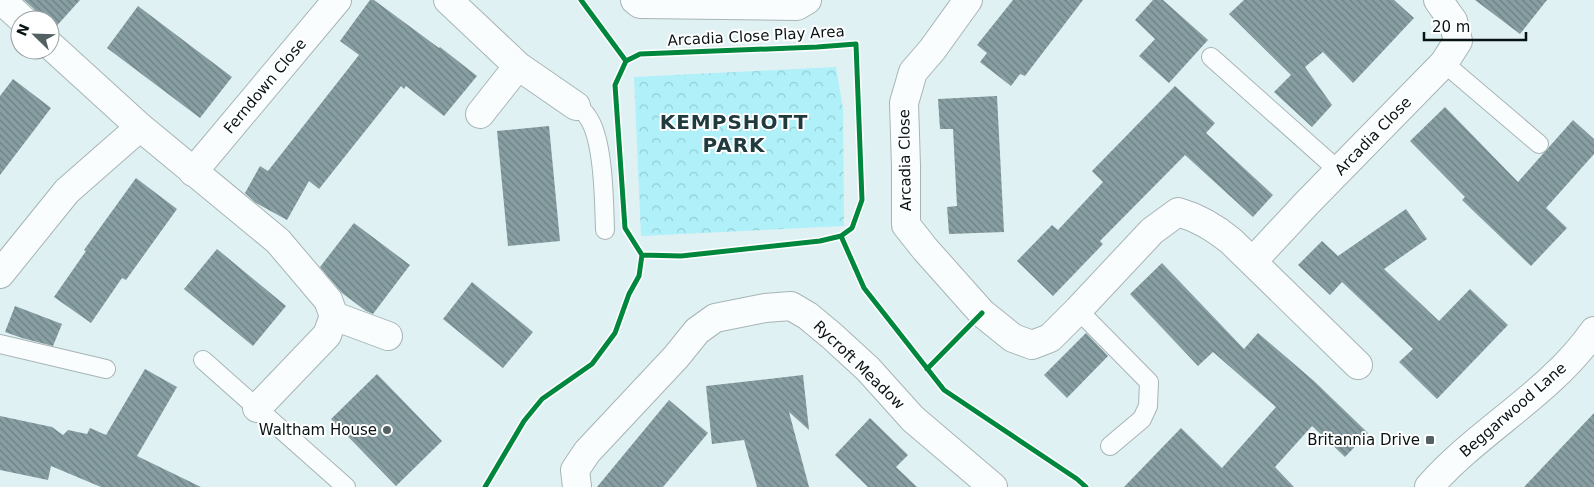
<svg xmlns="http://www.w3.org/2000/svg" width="1594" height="487" viewBox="0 0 1594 487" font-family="'DejaVu Sans',sans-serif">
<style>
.forest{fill:url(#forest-crowns)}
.building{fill:url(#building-back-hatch)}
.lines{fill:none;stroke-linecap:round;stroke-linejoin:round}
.service-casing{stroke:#a7b4b6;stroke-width:20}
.minor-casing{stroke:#a7b4b6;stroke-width:30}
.tertiary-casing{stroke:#a7b4b6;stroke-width:30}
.service{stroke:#fafdfd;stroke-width:18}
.minor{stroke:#fafdfd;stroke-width:28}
.tertiary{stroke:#fafdfd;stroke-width:28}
.cycleway-casing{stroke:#fff;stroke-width:8}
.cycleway{stroke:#00873e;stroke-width:5}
.poi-dot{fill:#546162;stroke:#fff;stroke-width:2}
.labels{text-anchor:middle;stroke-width:4;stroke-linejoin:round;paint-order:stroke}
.street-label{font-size:15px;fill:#081314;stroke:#fff}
.poi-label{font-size:15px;fill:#081314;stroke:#fff;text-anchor:end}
.district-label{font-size:20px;font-weight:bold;letter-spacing:1px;fill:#203a3e;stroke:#fff}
</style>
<defs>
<pattern id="forest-crowns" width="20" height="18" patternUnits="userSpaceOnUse" patternTransform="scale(1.25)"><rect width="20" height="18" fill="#aff0f9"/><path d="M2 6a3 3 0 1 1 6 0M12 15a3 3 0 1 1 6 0" fill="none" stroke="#95cdd5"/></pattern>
<pattern id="building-back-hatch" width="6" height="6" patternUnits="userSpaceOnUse" patternTransform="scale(1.25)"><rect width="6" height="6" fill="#879ea2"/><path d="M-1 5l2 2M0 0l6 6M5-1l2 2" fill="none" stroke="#6c8083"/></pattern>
</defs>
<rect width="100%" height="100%" fill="#e0f1f4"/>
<path class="forest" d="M 836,67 L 843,109 L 844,226 L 641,236 L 634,77 Z"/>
<path class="building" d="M 24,0 L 80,0 L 53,30 L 50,30 L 50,20 L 39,20 L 34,9 Z
M 370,0 L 374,0 L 439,48 L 440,47 L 477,76 L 444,116 L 406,86 L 404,89 L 401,86 L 319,189 L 309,181 L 287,220 L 256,203 L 245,193 L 260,166 L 268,171 L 359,55 L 340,41 Z
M 1013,0 L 1083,0 L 1025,76 L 1020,74 L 1011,86 L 980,62 L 987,53 L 977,45 Z
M 1153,0 L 1163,0 L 1208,40 L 1169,83 L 1139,56 L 1155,39 L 1135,20 Z
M 1244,0 L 1394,0 L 1414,18 L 1353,83 L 1323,52 L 1305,67 L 1332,105 L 1312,127 L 1274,92 L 1291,75 L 1229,14 Z
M 1475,0 L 1547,0 L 1520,34 Z
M 138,6 L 232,77 L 200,118 L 107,48 Z
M 13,79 L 51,108 L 0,175 L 0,96 Z
M 1175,86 L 1215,123 L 1206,133 L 1273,195 L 1253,217 L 1185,155 L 1100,241 L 1103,244 L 1053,296 L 1017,261 L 1052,225 L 1058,230 L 1103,182 L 1092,171 Z
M 997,96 L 1004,232 L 949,234 L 947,207 L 957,206 L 953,129 L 940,129 L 938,99 Z
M 1445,107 L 1518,182 L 1573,120 L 1594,139 L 1594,154 L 1546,208 L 1567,228 L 1531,266 L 1462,200 L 1465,197 L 1410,141 Z
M 549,126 L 560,241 L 508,246 L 497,131 Z
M 136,178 L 177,209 L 126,280 L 122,278 L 91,323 L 54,297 L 86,251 L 84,250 Z
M 1406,209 L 1427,239 L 1384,269 L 1439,321 L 1470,289 L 1508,325 L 1437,399 L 1399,362 L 1413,349 L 1342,282 L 1330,295 L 1298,265 L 1322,241 L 1338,256 Z
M 354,223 L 410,265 L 373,314 L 366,311 L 342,293 L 320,267 Z
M 217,249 L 286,306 L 253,346 L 184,289 Z
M 1162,263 L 1244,349 L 1258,333 L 1314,381 L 1368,433 L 1345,457 L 1312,426 L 1275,467 L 1294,487 L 1124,487 L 1181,428 L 1222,468 L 1276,407 L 1213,352 L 1198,366 L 1130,294 Z
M 472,282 L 533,332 L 503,368 L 443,319 Z
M 15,306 L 62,324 L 53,346 L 22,338 L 5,332 Z
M 1086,333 L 1108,356 L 1067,398 L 1044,375 Z
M 145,369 L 177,387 L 137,456 L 201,487 L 101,487 L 51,466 L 48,480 L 0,470 L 0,416 L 52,427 L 63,435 L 68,430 L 87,434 L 90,428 L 106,435 Z
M 377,374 L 442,441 L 396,486 L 331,419 Z
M 803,375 L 809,430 L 789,412 L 809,487 L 757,487 L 744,440 L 712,444 L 706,386 Z
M 669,400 L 708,433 L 663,487 L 597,487 Z
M 1594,413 L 1594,487 L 1524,487 Z
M 870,418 L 908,455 L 896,467 L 917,487 L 868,487 L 835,455 Z"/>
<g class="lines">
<g class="service-casing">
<path id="service" d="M 1211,57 L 1339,171
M 1444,63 L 1539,144
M 576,106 C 580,109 585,112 587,116 C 604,138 604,202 605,230
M 1078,310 L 1149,382 L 1148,406 L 1142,419 L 1110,446
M 0,344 L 106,369
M 203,360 L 346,487"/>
</g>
<g class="minor-casing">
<path id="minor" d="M 1,0 L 23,20
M 448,0 L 518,66 L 576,106
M 635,0 L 640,4 L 797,6 L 807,0
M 968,0 L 932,50 L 913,72 L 904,103 L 906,166 L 906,225 L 925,249 L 982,313 L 1013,338 L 1032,345 L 1050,338 L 1078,310 L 1152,231 L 1178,212 C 1199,218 1214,227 1231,241 L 1358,365
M 50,45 L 140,127 L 278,241 L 328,300 L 334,316 L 327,335 L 257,408
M 480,114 L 518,66
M 193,172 L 337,0
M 1253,261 L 1307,203 L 1444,63 L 1458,41 L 1453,21 L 1438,0
M 0,274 L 67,191 L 140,127
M 334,316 L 388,336
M 577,487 L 575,470 L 587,452 L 676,357 L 697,331 L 715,318 L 765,308 L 791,306 L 808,316 L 832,336 L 868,369 L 913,419 L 993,487"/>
</g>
<g class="tertiary-casing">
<path id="tertiary" d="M 1429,487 C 1479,430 1550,394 1594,331"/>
</g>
<use href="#service" class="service"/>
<use href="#minor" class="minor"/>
<use href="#tertiary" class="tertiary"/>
<g class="cycleway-casing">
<path id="cycleway" d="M 581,0 L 626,61
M 841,236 L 864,288 L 944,390 L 1077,479 L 1086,487
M 642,255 L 625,228 L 615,85 L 626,61 L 640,54 L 817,47 L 856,44
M 642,255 L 681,256 L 820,241 L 841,236 L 852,228 L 862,200 L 856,44
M 927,369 L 982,313
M 485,487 L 524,421 L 542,399 L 592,364 L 615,333 L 629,294 L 639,276 L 642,255"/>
</g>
<use href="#cycleway" class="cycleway"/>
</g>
<g class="poi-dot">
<circle cx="387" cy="430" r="5"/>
<rect x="1425" y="435" width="10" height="10" rx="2.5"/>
</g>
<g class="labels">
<g class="street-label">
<text transform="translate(756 36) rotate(-3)" y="5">Arcadia Close Play Area</text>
<text transform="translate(265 86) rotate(-50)" y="5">Ferndown Close</text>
<text transform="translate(1373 136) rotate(-46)" y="5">Arcadia Close</text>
<text transform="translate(905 160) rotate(-91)" y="5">Arcadia Close</text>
<text transform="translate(859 365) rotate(44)" y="5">Rycroft Meadow</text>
<text transform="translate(1513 410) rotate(-41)" y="5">Beggarwood Lane</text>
</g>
<g class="poi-label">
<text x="377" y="435">Waltham House</text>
<text x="1420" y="445">Britannia Drive</text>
</g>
<g class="district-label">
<text x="734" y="129">KEMPSHOTT<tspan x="734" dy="23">PARK</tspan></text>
</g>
</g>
<g transform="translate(35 35) rotate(293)"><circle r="24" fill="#ffffff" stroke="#9ca1a1"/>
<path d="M0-4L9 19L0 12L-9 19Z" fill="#546162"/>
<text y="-8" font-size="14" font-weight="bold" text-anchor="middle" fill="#081314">N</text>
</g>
<path d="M1424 32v8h102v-8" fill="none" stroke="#081314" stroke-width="2.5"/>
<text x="1432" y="32" font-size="15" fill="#081314" stroke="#ffffff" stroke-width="4" paint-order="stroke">20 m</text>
</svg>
